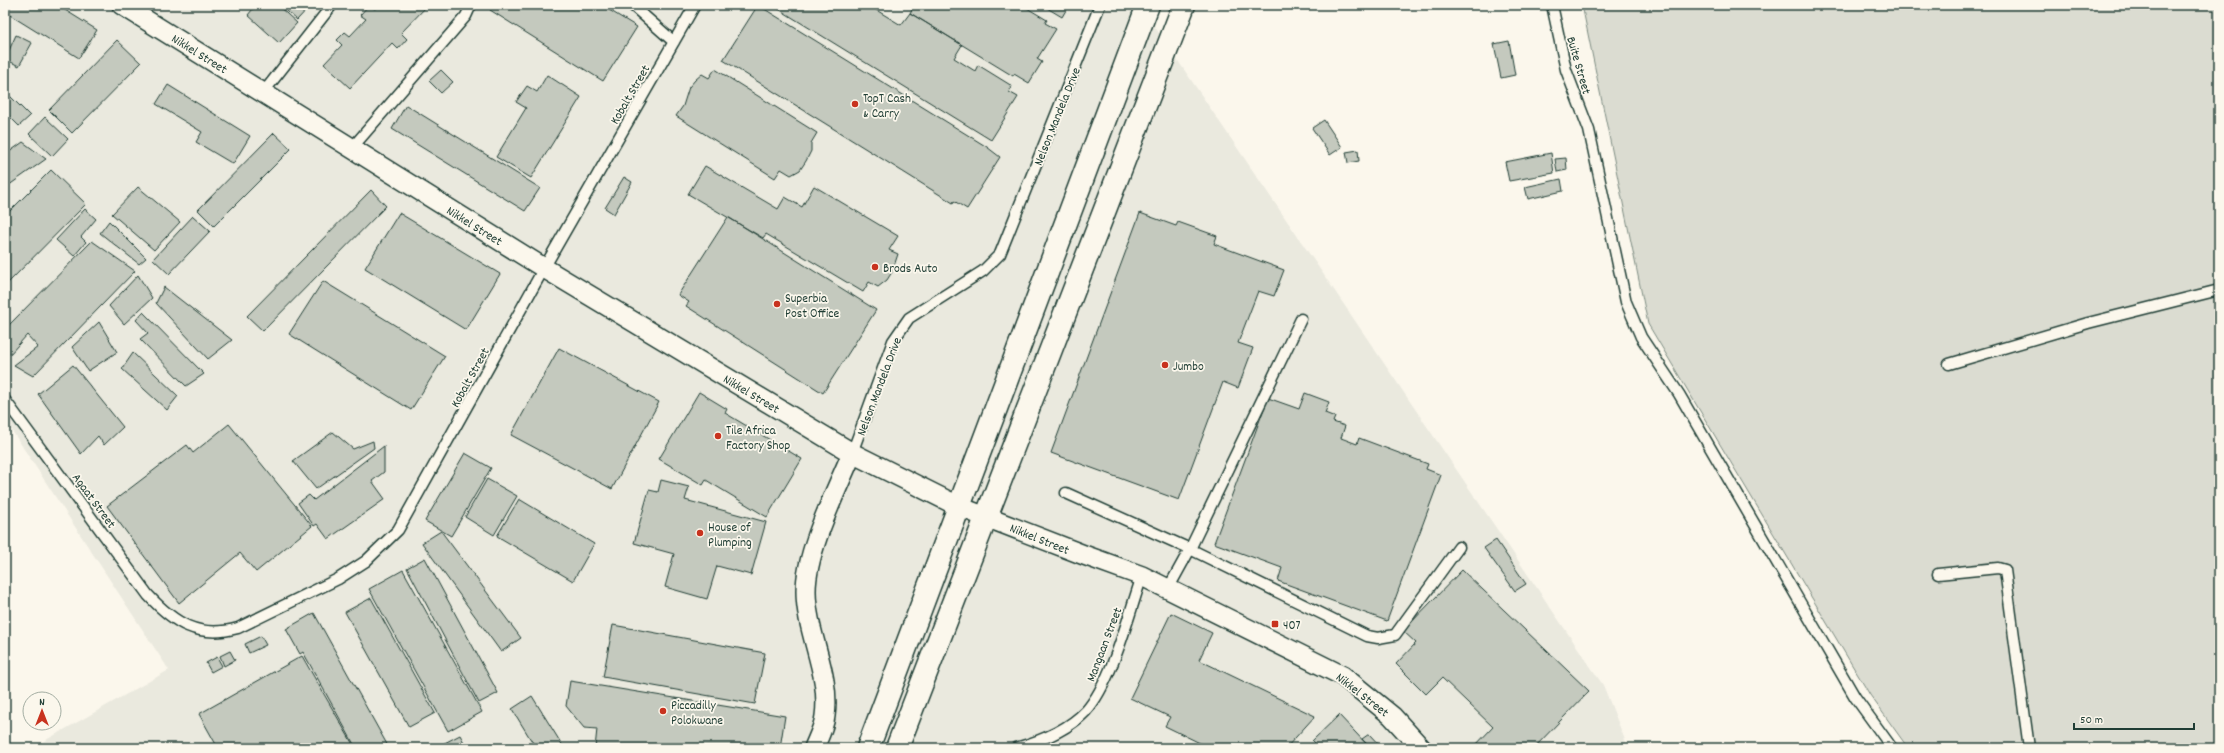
<svg xmlns="http://www.w3.org/2000/svg" width="2224" height="753" viewBox="0 0 2224 753" font-family="Dekko,sans-serif">
<style>
.built{fill:#eae9de}
.green{fill:#dbdcd1;stroke:#7d8c82}
.building{fill:#c4c9be;stroke:#1f3d34}
.lines{fill:none;stroke-linecap:round;stroke-linejoin:round}
.service-casing{stroke:#1f3d34;stroke-width:13}
.minor-casing{stroke:#1f3d34;stroke-width:22}
.secondary-casing{stroke:#1f3d34;stroke-width:25}
.service{stroke:#fbf7ec;stroke-width:10}
.minor{stroke:#fbf7ec;stroke-width:19}
.secondary{stroke:#fbf7ec;stroke-width:22}
.poi-dot{fill:#c8321e;stroke:#fbf7ec;stroke-width:1.5}
.labels{text-anchor:middle;stroke-width:3.5;stroke-linejoin:round;paint-order:stroke}
.street-label{font-size:13px;fill:#1f3d34;stroke:#fbf7ec}
.poi-label{font-size:13px;fill:#1f3d34;stroke:#fbf7ec;text-anchor:start}
</style>
<rect width="100%" height="100%" fill="#fbf7ec"/>
<filter id="ink" filterUnits="userSpaceOnUse"><feTurbulence type="fractalNoise" baseFrequency=".025" numOctaves="2"/><feDisplacementMap in="SourceGraphic" scale="8" xChannelSelector="R" yChannelSelector="G"/><feConvolveMatrix kernelMatrix="1 2 1 2 8 2 1 2 1" color-interpolation-filters="sRGB"/></filter>
<g filter="url(#ink)">
<path class="built" d="M 5,5 L 1140,5 L 1603,685 L 1627,745 L 1623,748 L 32,748 L 169,670 L 5,420 Z"/>
<path class="green" d="M 1582,5 L 2219,5 L 2219,748 L 1908,748 L 1870,695 L 1648,324 Z"/>
<path class="building" d="M 5,5 L 57,5 L 97,30 L 79,58 L 5,12 Z
M 256,5 L 277,5 L 297,23 L 279,43 L 248,15 Z
M 280,5 L 311,5 L 297,20 Z
M 369,5 L 375,9 L 379,5 L 428,5 L 401,33 L 407,39 L 398,49 L 392,43 L 350,88 L 324,64 L 342,45 L 337,40 L 345,32 L 350,36 L 366,19 L 360,15 Z
M 493,5 L 601,5 L 637,27 L 603,81 L 490,10 Z
M 758,5 L 987,147 L 1000,157 L 967,209 L 954,201 L 953,203 L 723,60 Z
M 772,5 L 868,5 L 901,25 L 910,13 L 962,45 L 954,58 L 975,71 L 978,65 L 1012,86 L 1009,92 L 1018,97 L 991,140 Z
M 914,5 L 1022,5 L 1047,20 L 1045,23 L 1056,29 L 1037,59 L 1042,62 L 1029,83 L 1014,74 L 1013,76 L 910,13 Z
M 1042,5 L 1069,5 L 1062,17 Z
M 16,35 L 32,43 L 19,66 L 5,59 Z
M 117,40 L 141,63 L 72,133 L 49,110 Z
M 1509,41 L 1515,75 L 1501,78 L 1494,44 Z
M 715,69 L 817,133 L 811,143 L 811,151 L 806,161 L 800,170 L 791,175 L 781,169 L 775,178 L 676,116 L 683,106 L 689,87 L 695,80 L 702,74 L 709,78 Z
M 441,70 L 453,82 L 441,93 L 429,81 Z
M 547,75 L 581,97 L 531,178 L 496,157 L 526,108 L 516,102 L 527,86 L 537,92 Z
M 168,85 L 250,136 L 233,164 L 196,142 L 202,132 L 156,104 Z
M 5,91 L 30,116 L 19,126 L 5,112 Z
M 406,105 L 540,188 L 525,211 L 392,129 Z
M 45,117 L 68,139 L 52,156 L 29,134 Z
M 1324,120 L 1342,147 L 1330,155 L 1312,128 Z
M 274,133 L 291,149 L 214,226 L 198,210 Z
M 23,142 L 46,159 L 5,188 L 5,155 Z
M 1358,150 L 1359,161 L 1348,163 L 1346,152 Z
M 1551,153 L 1554,173 L 1509,181 L 1505,162 Z
M 1566,158 L 1567,170 L 1557,172 L 1555,159 Z
M 705,166 L 778,209 L 785,197 L 802,207 L 814,186 L 898,236 L 889,250 L 898,254 L 892,272 L 887,280 L 878,287 L 869,282 L 863,292 L 766,234 L 763,238 L 688,194 Z
M 51,170 L 86,204 L 5,286 L 5,216 Z
M 624,177 L 632,182 L 614,214 L 605,208 Z
M 1561,179 L 1563,191 L 1528,199 L 1525,187 Z
M 138,187 L 180,222 L 154,250 L 112,214 Z
M 371,190 L 386,206 L 263,331 L 247,316 Z
M 85,209 L 96,219 L 81,237 L 86,242 L 74,256 L 56,240 Z
M 399,213 L 500,274 L 466,330 L 365,268 Z
M 1140,213 L 1176,226 L 1178,222 L 1217,236 L 1214,244 L 1284,270 L 1274,296 L 1258,291 L 1238,343 L 1253,348 L 1238,388 L 1223,382 L 1179,500 L 1051,453 Z
M 193,216 L 210,231 L 169,274 L 153,259 Z
M 728,217 L 876,310 L 823,393 L 686,306 L 689,302 L 678,295 Z
M 109,221 L 146,258 L 139,264 L 100,233 Z
M 92,241 L 135,271 L 33,376 L 14,365 L 38,347 L 27,335 L 10,354 L 5,351 L 5,332 L 9,325 Z
M 138,275 L 152,298 L 124,324 L 109,306 Z
M 323,281 L 445,356 L 411,410 L 289,334 Z
M 164,287 L 232,340 L 208,359 L 156,303 Z
M 143,312 L 204,374 L 186,386 L 140,339 L 148,333 L 136,320 Z
M 99,322 L 117,352 L 88,371 L 72,347 Z
M 559,348 L 659,402 L 612,489 L 511,435 Z
M 133,353 L 178,396 L 167,410 L 122,369 Z
M 73,365 L 123,427 L 104,445 L 98,436 L 81,454 L 38,394 Z
M 699,392 L 727,409 L 725,413 L 802,459 L 767,517 L 706,480 L 703,485 L 659,459 Z
M 1305,393 L 1329,402 L 1325,413 L 1335,417 L 1333,422 L 1345,426 L 1341,438 L 1357,444 L 1359,438 L 1428,464 L 1426,469 L 1441,475 L 1387,621 L 1278,581 L 1282,568 L 1214,543 L 1268,398 L 1299,409 Z
M 229,424 L 312,526 L 256,572 L 240,553 L 179,603 L 107,506 L 187,445 L 193,453 Z
M 333,432 L 353,449 L 373,441 L 374,448 L 316,489 L 293,461 Z
M 384,446 L 384,472 L 372,481 L 385,499 L 328,539 L 317,524 L 314,526 L 298,503 L 309,495 L 314,500 Z
M 465,453 L 491,468 L 451,536 L 425,521 Z
M 487,479 L 517,496 L 494,535 L 465,517 Z
M 661,480 L 689,487 L 685,500 L 766,522 L 751,575 L 717,566 L 707,599 L 665,587 L 674,554 L 634,543 L 649,490 L 658,492 Z
M 519,499 L 594,544 L 573,581 L 497,536 Z
M 441,531 L 521,638 L 501,652 L 422,543 Z
M 1496,540 L 1526,584 L 1515,591 L 1484,548 Z
M 425,558 L 498,693 L 479,703 L 407,568 Z
M 403,570 L 482,712 L 448,731 L 369,589 Z
M 1462,570 L 1589,691 L 1534,748 L 1473,748 L 1493,727 L 1442,678 L 1426,694 L 1396,664 L 1416,643 L 1403,631 Z
M 371,598 L 435,713 L 409,727 L 345,612 Z
M 314,613 L 389,748 L 356,748 L 303,652 L 300,654 L 286,629 Z
M 1171,613 L 1212,633 L 1199,660 L 1315,716 L 1286,748 L 1210,748 L 1165,726 L 1170,717 L 1130,698 Z
M 613,625 L 765,653 L 755,704 L 603,677 Z
M 261,636 L 266,645 L 249,653 L 245,644 Z
M 230,651 L 235,660 L 224,666 L 220,656 Z
M 302,656 L 355,748 L 218,748 L 199,714 Z
M 217,657 L 222,666 L 211,672 L 206,663 Z
M 570,681 L 785,716 L 780,748 L 595,748 L 597,729 L 584,728 L 566,706 Z
M 532,696 L 564,748 L 536,748 L 512,709 Z
M 1339,715 L 1370,748 L 1319,748 L 1312,741 Z
M 1369,734 L 1382,748 L 1371,748 L 1362,739 Z
M 460,735 L 467,748 L 435,748 Z"/>
<g class="lines">
<g class="service-casing">
<path id="service" d="M 632,5 L 674,42
M 1552,5 L 1566,70 L 1589,130 L 1626,302 L 1641,337 L 1679,394 L 1855,697 L 1892,748
M 263,93 L 332,5
M 352,148 L 466,16 L 471,5
M 1949,364 L 2088,323 L 2219,290
M 5,400 L 148,595 C 174,623 198,639 238,628 L 338,579 L 366,561 L 398,530 L 544,268 L 695,5
M 852,453 L 893,341 L 909,318 L 983,271 L 1000,254 L 1100,5
M 1066,493 L 1190,549 L 1367,636 L 1378,638 L 1395,635 L 1459,547
M 1938,574 L 1998,568 L 2005,570 L 2029,748
M 1168,589 L 1190,549 L 1301,319
M 1016,748 C 1041,741 1067,731 1086,711 C 1112,682 1129,614 1142,576"/>
</g>
<g class="minor-casing">
<path id="minor" d="M 122,5 L 544,268 L 852,453 L 960,507 L 1084,555 L 1142,576 L 1343,676 L 1392,716 L 1421,748
M 814,748 C 818,738 824,727 825,716 C 831,673 806,634 806,591 C 806,550 836,492 852,453"/>
</g>
<g class="secondary-casing">
<path id="secondary" d="M 868,748 L 1148,5
M 897,748 L 1184,5"/>
</g>
<use href="#service" class="service"/>
<use href="#minor" class="minor"/>
<use href="#secondary" class="secondary"/>
</g>
</g>
<g class="poi-dot">
<circle cx="855" cy="104" r="4"/>
<circle cx="875" cy="267" r="4"/>
<circle cx="777" cy="304" r="4"/>
<circle cx="1165" cy="365" r="4"/>
<circle cx="718" cy="436" r="4"/>
<circle cx="700" cy="533" r="4"/>
<rect x="1271" y="620" width="8" height="8" rx="2"/>
<circle cx="663" cy="711" r="4"/>
</g>
<g class="labels">
<g class="street-label">
<text transform="translate(200 53) rotate(32)" y="5">Nikkel Street</text>
<text transform="translate(1580 65) rotate(74)" y="5">Buite Street</text>
<text transform="translate(629 94) rotate(-60)" y="5">Kobalt Street</text>
<text transform="translate(1056 116) rotate(-68)" y="5">Nelson Mandela Drive</text>
<text transform="translate(475 225) rotate(32)" y="5">Nikkel Street</text>
<text transform="translate(469 377) rotate(-61)" y="5">Kobalt Street</text>
<text transform="translate(878 386) rotate(-69)" y="5">Nelson Mandela Drive</text>
<text transform="translate(752 393) rotate(31)" y="5">Nikkel Street</text>
<text transform="translate(95 500) rotate(54)" y="5">Agaat Street</text>
<text transform="translate(1040 538) rotate(22)" y="5">Nikkel Street</text>
<text transform="translate(1103 644) rotate(-69)" y="5">Mangaan Street</text>
<text transform="translate(1363 694) rotate(38)" y="5">Nikkel Street</text>
</g>
<g class="poi-label">
<text x="863" y="102">TopT Cash<tspan x="863" dy="15">&amp; Carry</tspan></text>
<text x="883" y="272">Brods Auto</text>
<text x="785" y="302">Superbia<tspan x="785" dy="15">Post Office</tspan></text>
<text x="1173" y="370">Jumbo</text>
<text x="726" y="434">Tile Africa<tspan x="726" dy="15">Factory Shop</tspan></text>
<text x="708" y="531">House of<tspan x="708" dy="15">Plumping</tspan></text>
<text x="1283" y="629">407</text>
<text x="671" y="709">Piccadilly<tspan x="671" dy="15">Polokwane</tspan></text>
</g>
</g>
<rect width="2224" height="753" fill="none" stroke="#fbf7ec" stroke-width="20"/>
<rect x="10" y="10" width="2204" height="733" fill="none" stroke="#1f3d34" stroke-width="1.5" filter="url(#ink)"/>
<g transform="translate(42 711)"><circle r="19" fill="#fbf7ec" stroke="#a3ada2"/>
<path d="M0-3L7 15L0 10L-7 15Z" fill="#c8321e"/>
<text y="-6" font-size="11" font-weight="bold" text-anchor="middle" fill="#1f3d34">N</text>
</g>
<path d="M2074 723v6h120v-6" fill="none" stroke="#1f3d34" stroke-width="2"/>
<text x="2080" y="723" font-size="12" fill="#1f3d34" stroke="#fbf7ec" stroke-width="3" paint-order="stroke">50 m</text>
</svg>
